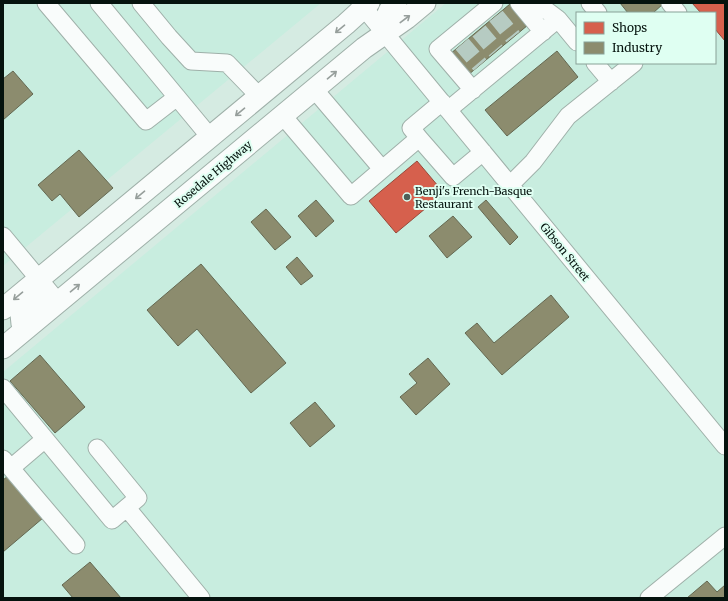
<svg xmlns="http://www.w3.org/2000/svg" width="728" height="601" viewBox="0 0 728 601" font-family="Merriweather,serif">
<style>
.built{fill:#c8eddf;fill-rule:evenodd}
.shops{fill:#d6604d;stroke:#97493a}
.industry{fill:#8c8c6e;stroke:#646851}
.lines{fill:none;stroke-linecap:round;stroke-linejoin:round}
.minor-tunnel{stroke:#b6cbc2;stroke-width:17;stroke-dasharray:17 8;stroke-linecap:butt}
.minor-casing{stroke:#9fb0a9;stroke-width:19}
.major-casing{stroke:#9fb0a9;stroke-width:23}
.minor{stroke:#f9fcfb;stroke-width:17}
.major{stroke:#f9fcfb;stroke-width:21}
.oneway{stroke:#979f9c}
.poi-dot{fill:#4e5f58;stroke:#dffff2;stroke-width:1.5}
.labels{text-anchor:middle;stroke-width:4;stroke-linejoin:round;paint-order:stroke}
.street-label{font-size:11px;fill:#05130e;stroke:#dffff2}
.poi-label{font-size:11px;fill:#05130e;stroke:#dffff2;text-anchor:start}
</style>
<rect width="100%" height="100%" fill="#d5ebe2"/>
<path class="built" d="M 3,3 L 321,3 L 3,266 Z
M 446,3 L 725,3 L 725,598 L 3,598 L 3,372 ZM 577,13 L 715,13 L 715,63 L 577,63 Z"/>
<path class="shops" d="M 692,3 L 725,3 L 725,41 L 715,29 L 715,13 L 701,13 Z
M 417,161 L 444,193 L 396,233 L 369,201 Z"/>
<path class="industry" d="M 620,3 L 662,3 L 663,4 L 653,13 L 628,13 Z
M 510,4 L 528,25 L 468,75 L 450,54 Z
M 557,51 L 578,77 L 507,136 L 485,110 Z
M 13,71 L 33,94 L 3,120 L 3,79 Z
M 79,150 L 113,188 L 79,217 L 60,194 L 52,201 L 38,185 Z
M 316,200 L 334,221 L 316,237 L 298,216 Z
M 486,200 L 518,237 L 510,245 L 478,207 Z
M 266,209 L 291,237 L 275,250 L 251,222 Z
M 453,216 L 472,237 L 447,258 L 429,236 Z
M 297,257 L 313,276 L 301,285 L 286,267 Z
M 201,264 L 286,363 L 251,393 L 197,329 L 178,346 L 147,310 Z
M 551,295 L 569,317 L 502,375 L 465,333 L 477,323 L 494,343 Z
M 40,355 L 85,407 L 55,433 L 10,381 Z
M 428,358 L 450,384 L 416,415 L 400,397 L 417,383 L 409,374 Z
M 315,402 L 335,426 L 310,447 L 290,423 Z
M 8,476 L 43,518 L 3,552 L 3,480 Z
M 90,562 L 121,598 L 73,598 L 62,585 Z
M 707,581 L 717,592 L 725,585 L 725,598 L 687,598 Z"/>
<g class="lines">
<path class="minor-tunnel" d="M 496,16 L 513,37
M 479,31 L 496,51
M 462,44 L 480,65"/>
<g class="minor-casing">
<path id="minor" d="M 46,3 L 146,121 L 177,97
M 99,3 L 210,137
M 141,3 L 169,37 L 191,61 L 227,63 L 259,96
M 360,3 L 725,446
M 519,3 L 543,32
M 539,3 L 542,7 L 558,19 L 577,42
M 590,3 L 598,13
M 670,3 L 678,13
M 595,63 L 611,82
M 314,89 L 382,169
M 473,90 L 438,49 L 494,3
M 448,110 L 558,19
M 283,116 L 351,196 L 419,138 L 411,128 L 442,102
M 419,138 L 453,177 L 483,152
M 510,185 L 533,162 L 568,116 L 634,63
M 3,236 L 58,302
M 3,388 L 112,520 L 138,498 L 97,448
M 3,459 L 76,545
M 11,468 L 45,439
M 127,508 L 201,598
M 649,598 L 725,536"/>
</g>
<g class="major-casing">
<path id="major" d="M 385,33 C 385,21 386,11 396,3
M 3,309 L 346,24 L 369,3
M 22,324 L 21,314 L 39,299 L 39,279
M 3,348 L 364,48 L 407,18 L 425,3"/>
</g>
<use href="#minor" class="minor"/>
<use href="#major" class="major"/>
</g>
<defs><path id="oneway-shaft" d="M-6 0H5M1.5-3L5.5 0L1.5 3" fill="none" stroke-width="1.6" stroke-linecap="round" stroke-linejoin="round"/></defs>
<g class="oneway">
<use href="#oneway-shaft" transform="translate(405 19) rotate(-37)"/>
<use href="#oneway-shaft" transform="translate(340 29) rotate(140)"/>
<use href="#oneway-shaft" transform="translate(332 75) rotate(-40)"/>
<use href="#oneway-shaft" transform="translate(240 112) rotate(140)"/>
<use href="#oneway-shaft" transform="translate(140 195) rotate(140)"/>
<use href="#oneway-shaft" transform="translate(75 288) rotate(-40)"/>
<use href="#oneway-shaft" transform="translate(18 296) rotate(140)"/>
</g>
<circle class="poi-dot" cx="407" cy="197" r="4"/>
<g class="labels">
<g class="street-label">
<text transform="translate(213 174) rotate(-40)" y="4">Rosedale Highway</text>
<text transform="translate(565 252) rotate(51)" y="4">Gibson Street</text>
</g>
<g class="poi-label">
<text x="415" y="195">Benji's French-Basque<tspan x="415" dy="13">Restaurant</tspan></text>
</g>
</g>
<rect width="728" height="601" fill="none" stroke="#05130e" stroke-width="8"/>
<rect x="576" y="12" width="140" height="52" fill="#dffff2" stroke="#88a197"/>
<rect x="584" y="22" width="20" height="12" fill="#d6604d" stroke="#88a197"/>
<text x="612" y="32" font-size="12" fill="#05130e">Shops</text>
<rect x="584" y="42" width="20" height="12" fill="#8c8c6e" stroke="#88a197"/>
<text x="612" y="52" font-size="12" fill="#05130e">Industry</text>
</svg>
